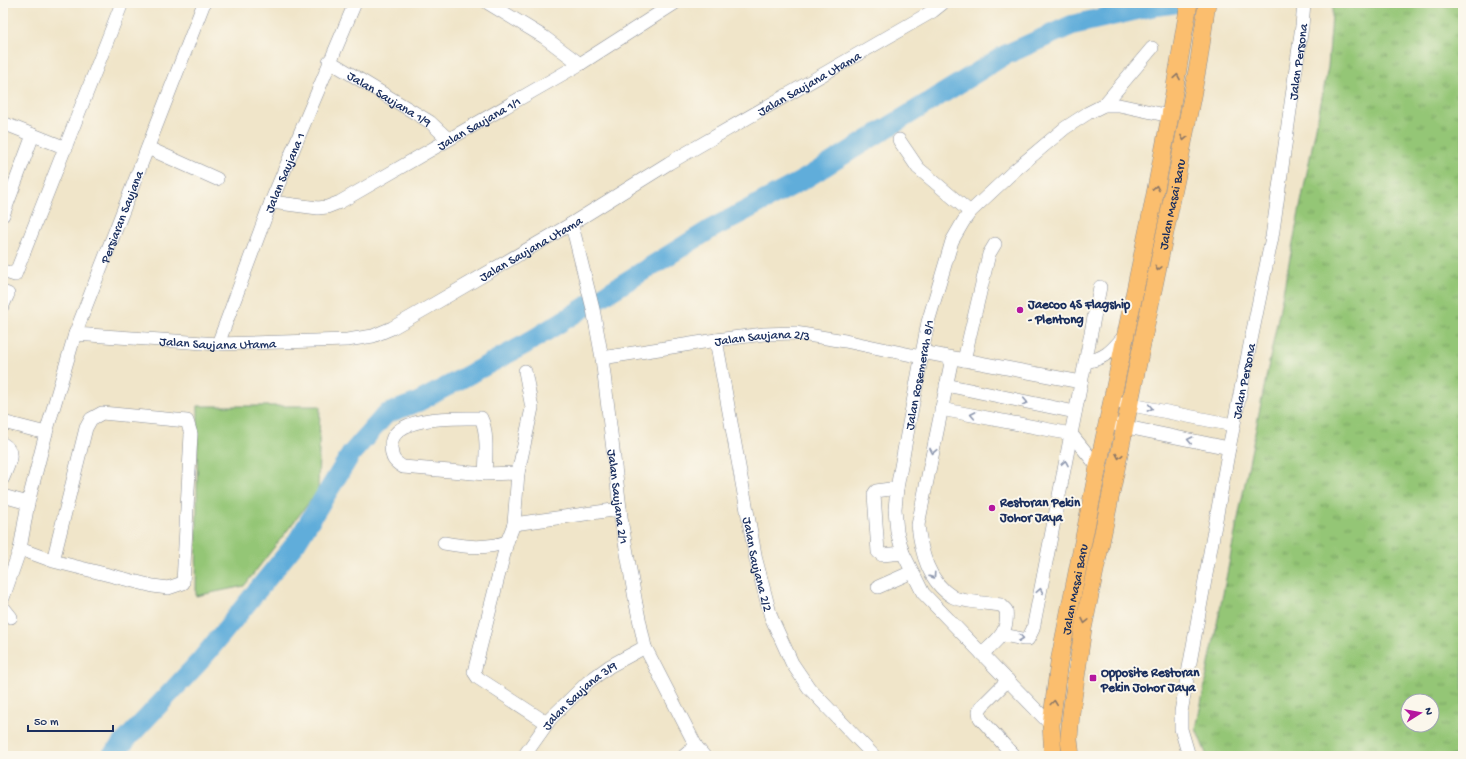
<svg xmlns="http://www.w3.org/2000/svg" width="1466" height="759" viewBox="0 0 1466 759" font-family="'Gochi Hand',sans-serif">
<style>
.grass{fill:url(#grass-tufts);stroke:#587a6a;fill-rule:evenodd}
.park{fill:#94c676;stroke:#587a6a}
.lines{fill:none;stroke-linecap:round;stroke-linejoin:round}
.river{stroke:#61adda;stroke-width:20}
.minor-casing{stroke:#868a94;stroke-width:14}
.major-casing{stroke:#868a94;stroke-width:18}
.minor{stroke:#fff;stroke-width:13}
.major{stroke:#fbbe6e;stroke-width:17}
.oneway{stroke:#8b7666}
.oneway2{stroke:#8d97ae}
.poi-dot{fill:#b5179e;stroke:#fbf7ec;stroke-width:1.5}
.labels{text-anchor:middle;stroke-width:4;stroke-linejoin:round;paint-order:stroke}
.street-label{font-size:13px;fill:#1b2f5e;stroke:#fbf7ec}
.poi-label{font-size:13px;font-weight:bold;fill:#1b2f5e;stroke:#fbf7ec;text-anchor:start}
</style>
<defs>
<pattern id="grass-tufts" width="24" height="20" patternUnits="userSpaceOnUse"><rect width="24" height="20" fill="#94c676"/><path d="M3 7l-1-3M5 7V3M7 7l1-3M15 17l-1-3M17 17v-4M19 17l1-3" fill="none" stroke="#78a164"/></pattern>
</defs>
<rect width="100%" height="100%" fill="#fbf7ec"/>
<filter id="ink" filterUnits="userSpaceOnUse"><feTurbulence type="fractalNoise" baseFrequency=".025" numOctaves="2"/><feDisplacementMap in="SourceGraphic" scale="8" xChannelSelector="R" yChannelSelector="G"/><feConvolveMatrix kernelMatrix="1 2 1 2 8 2 1 2 1" color-interpolation-filters="sRGB"/></filter>
<filter id="wash" filterUnits="userSpaceOnUse"><feTurbulence type="fractalNoise" baseFrequency=".012" numOctaves="4" result="noise"/><feDisplacementMap in="SourceGraphic" scale="16" xChannelSelector="R" yChannelSelector="G"/><feGaussianBlur stdDeviation="0.9" result="paint"/><feColorMatrix in="noise" values="0 0 0 0 0 0 0 0 0 0 0 0 0 0 0 0 0 1.4 0 .05"/><feComposite in="paint" operator="in"/></filter>
<g filter="url(#wash)">
<rect width="100%" height="100%" fill="#f0e5c9"/>
<path class="grass" d="M 1333,3 L 1463,3 L 1463,756 L 1207,756 L 1196,729 L 1328,67 ZM 1408,701 L 1432,701 L 1432,725 L 1408,725 Z"/>
<path class="park" d="M 198,406 L 320,406 L 318,491 L 244,586 L 196,596 Z"/>
<g class="lines">
<path class="river" d="M 111,756 L 200,661 L 296,543 L 351,454 L 386,414 L 418,402 L 524,345 L 711,229 L 803,180 L 1005,55 L 1072,25 L 1155,6 L 1179,3"/>
</g>
</g>
<g filter="url(#ink)">
<g class="lines">
<g class="minor-casing">
<g id="minor">
<path d="M 488,3 L 544,37 L 580,64"/>
<path id="s1" d="M 329,61 L 430,122 L 448,139"/>
<path d="M 1104,105 L 1152,48"/>
<path d="M 3,123 L 66,148"/>
<path d="M 899,140 L 918,168 L 970,212"/>
<path d="M 148,148 L 217,179"/>
<path id="s2" d="M 271,202 L 318,208 L 327,207 L 340,202 L 580,64 L 675,3"/>
<path d="M 3,215 L 33,135"/>
<path id="s3" d="M 571,224 L 575,237 L 593,309 L 602,358 L 622,525 L 636,604 L 645,647 L 696,746 L 704,756"/>
<path d="M 3,271 L 15,275 L 122,3"/>
<path d="M 3,292 L 8,294 L 3,305"/>
<path id="s4" d="M 75,334 L 218,344 L 347,340 L 373,336 L 392,328 L 427,308 L 571,224 L 669,163 L 933,11 L 943,3"/>
<path id="s5" d="M 716,340 L 756,560 L 771,617 L 792,663 L 809,688 L 874,756"/>
<path id="s6" d="M 218,344 L 271,202 L 355,3"/>
<path d="M 922,352 L 1081,382"/>
<path id="s7" d="M 602,358 L 716,340 L 764,334 L 795,333 L 845,341 L 921,357"/>
<path d="M 952,358 L 918,525 C 921,551 928,582 953,597 C 959,601 992,604 1001,605 L 1006,610 C 1009,633 997,640 982,654"/>
<path d="M 964,360 L 989,254 L 995,244"/>
<path d="M 1085,362 C 1107,358 1112,350 1126,334"/>
<path d="M 525,371 L 532,408 L 518,473 L 514,524 L 507,542 L 474,672 L 478,678 L 547,723"/>
<path d="M 946,385 L 1075,412"/>
<path d="M 1122,403 L 1233,425"/>
<path d="M 941,409 L 1071,434 L 1033,629 L 1028,639 L 1023,639 L 1003,635"/>
<path d="M 3,422 L 46,433"/>
<path d="M 1117,425 L 1229,448"/>
<path d="M 3,444 C 17,452 7,467 3,478"/>
<path d="M 1098,467 L 1071,434 L 1100,287"/>
<path d="M 485,474 C 486,457 488,432 481,418 C 459,418 390,414 391,447 C 392,458 393,461 403,467 L 485,474 L 518,473"/>
<path d="M 897,488 L 876,491 L 874,494 L 878,552 L 882,555 L 903,553"/>
<path d="M 3,496 L 28,503"/>
<path d="M 514,524 L 620,509"/>
<path d="M 444,543 C 466,547 486,549 507,542"/>
<path d="M 20,549 L 53,561 L 153,586 L 168,588 L 183,583 L 191,434 L 187,421 L 102,413 L 91,419 L 86,428 L 53,561"/>
<path d="M 878,587 L 912,572"/>
<path id="s8" d="M 3,598 L 20,549 L 28,503 L 46,433 L 75,334 L 204,3"/>
<path d="M 3,607 L 11,617"/>
<path d="M 1008,680 L 982,706 L 979,711 L 980,718 L 1014,756"/>
<path id="s9" d="M 1051,725 L 923,593 L 903,553 L 897,532 L 895,509 L 897,488 L 928,322 L 952,241 L 963,222 L 970,212 L 1014,171 L 1065,128 L 1088,113 L 1104,105 L 1119,105 L 1170,116"/>
<path id="s10" d="M 524,756 L 551,718 L 588,682 L 610,666 L 645,647"/>
<path d="M 684,756 L 696,746"/>
<path id="s11" d="M 1189,756 L 1181,729 L 1181,712 L 1229,448 L 1272,237 L 1302,26 L 1304,3"/>
</g>
</g>
<g class="major-casing">
<g id="major">
<path id="s12" d="M 1053,756 L 1051,725 L 1059,662 L 1098,467 L 1152,209 L 1170,116 L 1189,3"/>
<path id="s13" d="M 1071,756 L 1069,739 L 1071,713 L 1083,629 L 1177,175 L 1199,60 L 1207,3"/>
</g>
</g>
<use href="#minor" class="minor"/>
<use href="#major" class="major"/>
</g>
<defs><path id="oneway-chevron" d="M-2-3.5L2.5 0L-2 3.5" fill="none" stroke-width="1.6" stroke-linecap="round" stroke-linejoin="round"/></defs>
<g class="oneway">
<use href="#oneway-chevron" transform="translate(1177 77) rotate(-80)"/>
<use href="#oneway-chevron" transform="translate(1184 138) rotate(101)"/>
<use href="#oneway-chevron" transform="translate(1156 188) rotate(-79)"/>
<use href="#oneway-chevron" transform="translate(1158 268) rotate(102)"/>
<use href="#oneway-chevron" transform="translate(1119 456) rotate(101)"/>
<use href="#oneway-chevron" transform="translate(1085 621) rotate(102)"/>
<use href="#oneway-chevron" transform="translate(1054 703) rotate(-83)"/>
</g>
<g class="oneway2">
<use href="#oneway-chevron" transform="translate(1025 402) rotate(12)"/>
<use href="#oneway-chevron" transform="translate(1150 408) rotate(11)"/>
<use href="#oneway-chevron" transform="translate(973 415) rotate(-169)"/>
<use href="#oneway-chevron" transform="translate(1190 440) rotate(-168)"/>
<use href="#oneway-chevron" transform="translate(933 451) rotate(101)"/>
<use href="#oneway-chevron" transform="translate(1065 463) rotate(-79)"/>
<use href="#oneway-chevron" transform="translate(933 576) rotate(56)"/>
<use href="#oneway-chevron" transform="translate(1040 591) rotate(-79)"/>
<use href="#oneway-chevron" transform="translate(1021 638) rotate(7)"/>
</g>
</g>
<g class="poi-dot">
<circle cx="1020" cy="310" r="4"/>
<circle cx="992" cy="508" r="4"/>
<rect x="1089" y="674" width="8" height="8" rx="2"/>
</g>
<g class="labels">
<g class="street-label">
<text dy="5" stroke="none"><textPath href="#s11" startOffset="706">Jalan Persona</textPath></text>
<text dy="5" stroke="none"><textPath href="#s4" startOffset="803">Jalan Saujana Utama</textPath></text>
<text dy="5" stroke="none"><textPath href="#s1" startOffset="71">Jalan Saujana 1/9</textPath></text>
<text dy="5" stroke="none"><textPath href="#s2" startOffset="230">Jalan Saujana 1/1</textPath></text>
<text dy="5" stroke="none"><textPath href="#s6" startOffset="184">Jalan Saujana 1</textPath></text>
<text dy="5" stroke="none"><textPath href="#s13" startOffset="562">Jalan Masai Baru</textPath></text>
<text dy="5" stroke="none"><textPath href="#s8" startOffset="400">Persiaran Saujana</textPath></text>
<text dy="5" stroke="none"><textPath href="#s4" startOffset="479">Jalan Saujana Utama</textPath></text>
<text dy="5" stroke="none"><textPath href="#s7" startOffset="162">Jalan Saujana 2/3</textPath></text>
<text dy="5" stroke="none"><textPath href="#s4" startOffset="143">Jalan Saujana Utama</textPath></text>
<text dy="5" stroke="none"><textPath href="#s9" startOffset="410">Jalan Rosemerah 8/1</textPath></text>
<text dy="5" stroke="none"><textPath href="#s11" startOffset="382">Jalan Persona</textPath></text>
<text dy="5" stroke="none"><textPath href="#s3" startOffset="277">Jalan Saujana 2/1</textPath></text>
<text dy="5" stroke="none"><textPath href="#s5" startOffset="228">Jalan Saujana 2/2</textPath></text>
<text dy="5" stroke="none"><textPath href="#s12" startOffset="169">Jalan Masai Baru</textPath></text>
<text dy="5" stroke="none"><textPath href="#s10" startOffset="83">Jalan Saujana 3/9</textPath></text>
</g>
<g class="poi-label">
<text x="1028" y="308">Jaecoo 4S Flagship<tspan x="1028" dy="15">- Plentong</tspan></text>
<text x="1000" y="506">Restoran Pekin<tspan x="1000" dy="15">Johor Jaya</tspan></text>
<text x="1101" y="676">Opposite Restoran<tspan x="1101" dy="15">Pekin Johor Jaya</tspan></text>
</g>
</g>
<rect width="1466" height="759" fill="none" stroke="#fbf7ec" stroke-width="16"/>
<g transform="translate(1420 713) rotate(79)"><circle r="19" fill="#fbf7ec" stroke="#a1a7b3"/>
<path d="M0-3L7 15L0 10L-7 15Z" fill="#b5179e"/>
<text y="-6" font-size="11" font-weight="bold" text-anchor="middle" fill="#1b2f5e">N</text>
</g>
<path d="M28 725v6h85v-6" fill="none" stroke="#1b2f5e" stroke-width="2"/>
<text x="34" y="725" font-size="12" fill="#1b2f5e" stroke="#fbf7ec" stroke-width="3" paint-order="stroke">50 m</text>
</svg>
